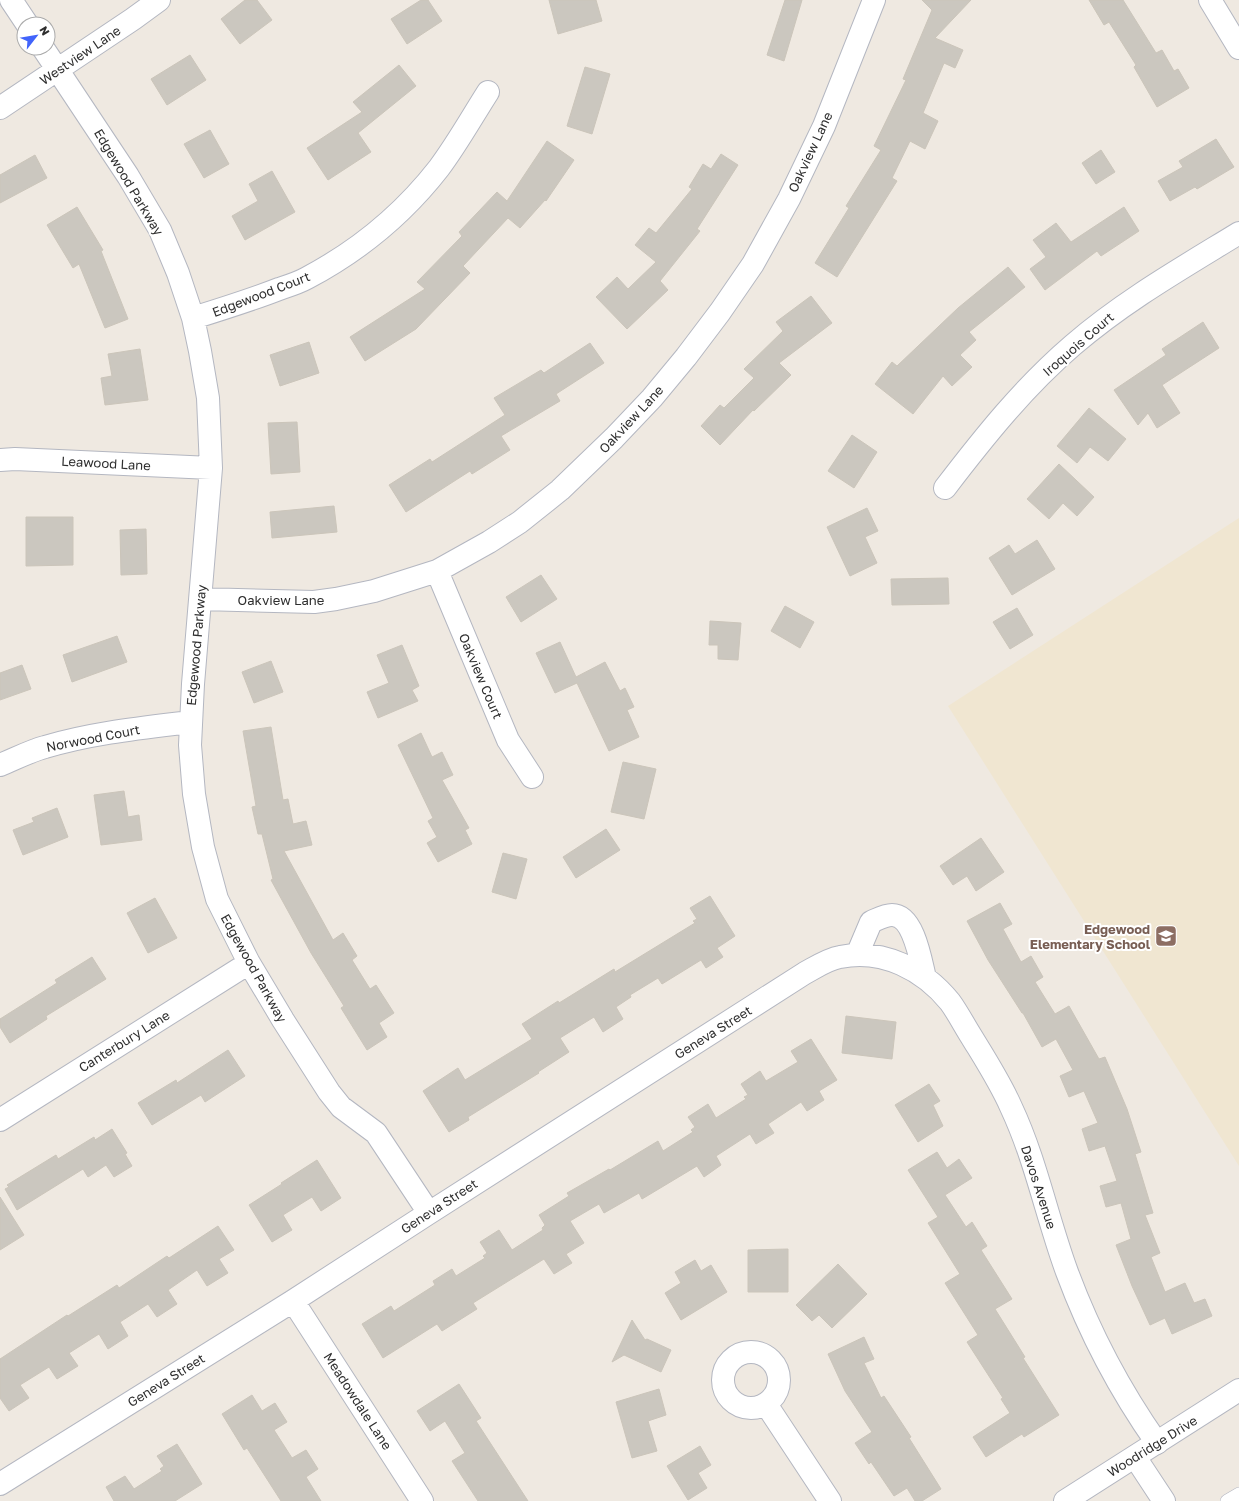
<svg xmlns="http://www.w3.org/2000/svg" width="1239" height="1501" viewBox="0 0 1239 1501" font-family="'Golos Text',sans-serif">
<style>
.education{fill:#f0e6d1}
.building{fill:#cbc7bf;stroke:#cbc5ba}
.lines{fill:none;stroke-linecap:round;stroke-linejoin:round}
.service-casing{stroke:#b4b7c1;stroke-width:14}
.minor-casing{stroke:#b4b7c1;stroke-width:24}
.tertiary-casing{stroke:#b4b7c1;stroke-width:24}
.service{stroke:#fff;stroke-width:13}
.minor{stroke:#fff;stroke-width:22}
.tertiary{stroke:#fff;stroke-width:22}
.labels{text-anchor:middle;stroke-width:4;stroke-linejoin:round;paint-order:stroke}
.street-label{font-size:13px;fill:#2e2e2e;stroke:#fff}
.education-label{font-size:13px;font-weight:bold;fill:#785e54;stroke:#fff;text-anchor:end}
</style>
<rect width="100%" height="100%" fill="#efe9e1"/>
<path class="education" d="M 1239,518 L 1239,1166 L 948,706 Z"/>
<path class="building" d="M 245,0 L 257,0 L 272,20 L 240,44 L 221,19 Z
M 421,0 L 428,0 L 442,21 L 407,44 L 391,19 Z
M 549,0 L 596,0 L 602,21 L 558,34 Z
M 785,0 L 802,0 L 784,61 L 767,55 Z
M 922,0 L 971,0 L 935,38 L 963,50 L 955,68 L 944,63 L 923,113 L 938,121 L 925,149 L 910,141 L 892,178 L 897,181 L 837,277 L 815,263 L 849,208 L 846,206 L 881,150 L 874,146 L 906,80 L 903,79 L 932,10 Z
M 1089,0 L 1123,0 L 1156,53 L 1162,50 L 1174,71 L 1178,69 L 1189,88 L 1157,107 L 1134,67 L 1136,65 L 1109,22 L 1104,25 Z
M 190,55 L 206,80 L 167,105 L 151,79 Z
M 399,65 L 416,86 L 358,133 L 371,152 L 328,180 L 307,148 L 362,112 L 353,102 Z
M 585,67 L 610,74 L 592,134 L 567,126 Z
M 210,130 L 229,164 L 204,178 L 184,144 Z
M 1216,139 L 1234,167 L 1197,189 L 1195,187 L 1170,201 L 1158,181 L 1183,167 L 1179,161 Z
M 547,141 L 574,160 L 546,201 L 545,200 L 520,228 L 508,218 L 463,266 L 470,273 L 416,329 L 365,361 L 350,337 L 425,289 L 417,282 L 462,236 L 459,232 L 497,192 L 507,201 Z
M 1101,150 L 1115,172 L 1096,184 L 1082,163 Z
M 721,154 L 738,165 L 697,229 L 700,231 L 660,281 L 668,290 L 627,329 L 596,297 L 617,277 L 628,289 L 656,262 L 635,245 L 649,228 L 656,233 L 692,189 L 689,187 L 703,164 L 711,169 Z
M 35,155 L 47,178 L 0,203 L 0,175 Z
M 272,171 L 295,212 L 245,240 L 232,216 L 258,201 L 249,184 Z
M 77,207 L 103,250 L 101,251 L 128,319 L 105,328 L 79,264 L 73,268 L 47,225 Z
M 1124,207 L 1139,231 L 1101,256 L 1097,251 L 1045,290 L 1030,269 L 1046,257 L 1033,240 L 1056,223 L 1071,242 Z
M 1008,267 L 1025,287 L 969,332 L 976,340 L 960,355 L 972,367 L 952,386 L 943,376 L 913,414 L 875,384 L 892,362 L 897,366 L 958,308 Z
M 811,296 L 832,323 L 779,363 L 791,375 L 754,411 L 753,410 L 720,445 L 701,426 L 720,405 L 724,408 L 754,378 L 744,369 L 783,331 L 776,322 Z
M 1203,322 L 1219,348 L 1162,385 L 1180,413 L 1157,428 L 1148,413 L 1138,425 L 1114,390 L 1166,355 L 1162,349 Z
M 309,342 L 319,373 L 280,386 L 270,355 Z
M 590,343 L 604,363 L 556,394 L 560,401 L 501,436 L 510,450 L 472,474 L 470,471 L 406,512 L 389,485 L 430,459 L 432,462 L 505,415 L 494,398 L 541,370 L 544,373 Z
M 140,349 L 148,400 L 105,405 L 101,378 L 112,376 L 108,354 Z
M 1089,408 L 1126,439 L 1108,461 L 1090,447 L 1077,463 L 1057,446 Z
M 297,422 L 300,472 L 271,474 L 268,423 Z
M 852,435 L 877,452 L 854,488 L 828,471 Z
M 1059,464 L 1094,497 L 1077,516 L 1063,503 L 1049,519 L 1027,499 Z
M 334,506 L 337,532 L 272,538 L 270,512 Z
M 867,508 L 878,531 L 865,537 L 877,563 L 850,576 L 827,527 Z
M 26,517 L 73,517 L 73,565 L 26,566 Z
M 146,529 L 147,574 L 121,575 L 120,530 Z
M 1037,540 L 1055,569 L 1012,595 L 989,558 L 1009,545 L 1015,554 Z
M 541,575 L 557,599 L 521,622 L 506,597 Z
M 948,578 L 949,604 L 892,605 L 891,579 Z
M 785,606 L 814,622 L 800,648 L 771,631 Z
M 1017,608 L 1033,635 L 1010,649 L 993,622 Z
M 710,621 L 741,623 L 738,660 L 718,659 L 718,645 L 709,645 Z
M 117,636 L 127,662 L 72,682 L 63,655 Z
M 560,642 L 576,677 L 605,662 L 620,691 L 625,688 L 634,707 L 627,710 L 639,737 L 609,751 L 577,683 L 555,693 L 536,653 Z
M 402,645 L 419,686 L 412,690 L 418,701 L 378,718 L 367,692 L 389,683 L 377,655 Z
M 271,661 L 283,692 L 254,703 L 242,672 Z
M 22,665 L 31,689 L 0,700 L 0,673 Z
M 271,727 L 283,800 L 288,799 L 293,824 L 306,821 L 312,845 L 284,851 L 333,940 L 343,933 L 357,956 L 352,960 L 370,989 L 376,985 L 394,1013 L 379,1023 L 387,1037 L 367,1050 L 341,1008 L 344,1006 L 311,953 L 271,880 L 273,879 L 262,834 L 258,834 L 252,807 L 256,806 L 243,731 Z
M 421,733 L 432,757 L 442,752 L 453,775 L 442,780 L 469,828 L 465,830 L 472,844 L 438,862 L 427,843 L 437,837 L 428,821 L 433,818 L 398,745 Z
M 623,762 L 656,769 L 644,819 L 611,812 Z
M 124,791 L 128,817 L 139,815 L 142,840 L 101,845 L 94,795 Z
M 57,808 L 68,837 L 23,855 L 13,830 L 34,822 L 32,818 Z
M 606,829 L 620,850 L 576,878 L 563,857 Z
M 981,838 L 1004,872 L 976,891 L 967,876 L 953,885 L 940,866 Z
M 503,853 L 527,859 L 516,899 L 492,892 Z
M 710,896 L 735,936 L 717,948 L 723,957 L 706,968 L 701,960 L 662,984 L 658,978 L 630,995 L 631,997 L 616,1007 L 623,1019 L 603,1032 L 594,1017 L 560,1038 L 569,1052 L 538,1072 L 539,1073 L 468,1117 L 469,1120 L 449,1132 L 423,1091 L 458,1068 L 465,1080 L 532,1039 L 522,1024 L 558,1001 L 559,1003 L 614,969 L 615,972 L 695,923 L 693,921 L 697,919 L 690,908 Z
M 155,898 L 177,938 L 148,953 L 127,913 Z
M 1000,903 L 1012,924 L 1003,929 L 1021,962 L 1031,956 L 1043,977 L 1035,982 L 1055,1014 L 1069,1006 L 1099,1059 L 1105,1057 L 1127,1109 L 1141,1152 L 1135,1154 L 1153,1213 L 1145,1215 L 1160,1253 L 1151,1257 L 1165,1292 L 1185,1283 L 1194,1303 L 1205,1299 L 1212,1316 L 1172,1334 L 1165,1318 L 1150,1325 L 1132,1286 L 1116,1245 L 1131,1239 L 1121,1203 L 1106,1207 L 1100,1186 L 1117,1181 L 1105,1146 L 1089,1151 L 1082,1129 L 1098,1123 L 1084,1091 L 1069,1097 L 1060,1076 L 1073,1070 L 1056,1039 L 1042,1047 L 1023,1013 L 1022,1013 L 988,960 L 967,921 Z
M 92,957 L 106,979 L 46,1016 L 47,1019 L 10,1043 L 0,1027 L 0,1019 L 57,983 L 55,980 Z
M 846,1016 L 896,1022 L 892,1059 L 842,1053 Z
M 811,1039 L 837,1080 L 819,1091 L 824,1100 L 807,1111 L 801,1102 L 768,1124 L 774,1133 L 756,1144 L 750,1134 L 716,1156 L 721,1165 L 704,1177 L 697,1166 L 642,1199 L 639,1193 L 604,1213 L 599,1204 L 570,1221 L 584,1243 L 566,1254 L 572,1263 L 554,1274 L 544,1259 L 473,1303 L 477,1309 L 442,1331 L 437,1324 L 383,1358 L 362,1324 L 391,1306 L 394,1311 L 435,1285 L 433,1281 L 452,1269 L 456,1276 L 485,1258 L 483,1256 L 487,1253 L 480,1242 L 499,1230 L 512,1250 L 543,1230 L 542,1228 L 545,1225 L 539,1215 L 569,1196 L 567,1193 L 609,1169 L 610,1170 L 658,1141 L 663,1151 L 693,1132 L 691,1130 L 695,1127 L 688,1117 L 708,1104 L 716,1118 L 746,1099 L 744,1097 L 748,1095 L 741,1084 L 760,1071 L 766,1081 L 798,1062 L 791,1051 Z
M 228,1050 L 245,1076 L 205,1102 L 201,1095 L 152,1125 L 138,1103 L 176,1080 L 177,1083 Z
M 929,1084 L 940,1101 L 933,1105 L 943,1126 L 918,1142 L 895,1105 Z
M 112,1129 L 127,1153 L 125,1154 L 132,1166 L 114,1177 L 106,1165 L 88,1177 L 83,1169 L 17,1210 L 5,1189 L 9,1187 L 7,1185 L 56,1155 L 58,1159 L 94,1137 L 95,1140 Z
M 937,1152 L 947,1168 L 959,1159 L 972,1178 L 945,1195 L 966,1227 L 972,1222 L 987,1246 L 981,1250 L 1012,1299 L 995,1309 L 1025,1357 L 1023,1358 L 1059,1415 L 1024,1437 L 1022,1434 L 986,1457 L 973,1437 L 1010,1413 L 1001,1399 L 1003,1398 L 967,1342 L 978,1335 L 945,1283 L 960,1274 L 928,1223 L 938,1217 L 908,1170 Z
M 317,1160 L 341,1198 L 321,1211 L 312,1197 L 283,1215 L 292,1230 L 272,1242 L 249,1205 L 282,1184 L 281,1183 Z
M 0,1197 L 24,1235 L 0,1250 Z
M 218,1226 L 234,1250 L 219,1259 L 228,1273 L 207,1286 L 197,1270 L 168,1290 L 177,1304 L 157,1317 L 148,1304 L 120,1322 L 128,1336 L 108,1349 L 99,1334 L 69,1353 L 78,1366 L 57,1379 L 49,1367 L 20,1385 L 29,1398 L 9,1411 L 0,1398 L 0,1359 L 67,1315 L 68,1316 L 117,1285 L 119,1288 L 167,1256 L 169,1258 Z
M 788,1249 L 788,1292 L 748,1292 L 748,1250 Z
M 695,1260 L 701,1271 L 711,1265 L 727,1292 L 681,1320 L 665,1293 L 681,1283 L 675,1272 Z
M 838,1264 L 867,1294 L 832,1328 L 819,1315 L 812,1321 L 796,1305 Z
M 632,1320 L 645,1340 L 647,1339 L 671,1350 L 661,1372 L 624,1355 L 612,1362 Z
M 864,1337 L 874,1359 L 864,1363 L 881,1398 L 884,1396 L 911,1437 L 909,1438 L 941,1489 L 922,1501 L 915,1501 L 907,1488 L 894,1496 L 871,1462 L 869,1464 L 855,1443 L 872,1432 L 845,1391 L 828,1354 Z
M 459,1384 L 481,1418 L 476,1421 L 528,1501 L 478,1501 L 452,1461 L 465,1453 L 445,1421 L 430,1431 L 417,1411 Z
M 659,1389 L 666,1415 L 648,1421 L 657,1451 L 632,1458 L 616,1402 Z
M 252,1395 L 262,1411 L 275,1403 L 287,1422 L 274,1430 L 292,1458 L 306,1450 L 318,1469 L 306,1477 L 321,1501 L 281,1501 L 247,1448 L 244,1450 L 222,1414 Z
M 177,1444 L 202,1484 L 175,1501 L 114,1501 L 106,1487 L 125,1476 L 134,1489 L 162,1471 L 160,1469 L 164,1466 L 157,1456 Z
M 700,1446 L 711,1465 L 698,1473 L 707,1488 L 688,1500 L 667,1466 Z"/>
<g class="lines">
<g class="service-casing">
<path id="service" d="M 1227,1501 L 1239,1494"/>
</g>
<g class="minor-casing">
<path id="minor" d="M 11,0 L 27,24
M 1210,0 L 1239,48
M 43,48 L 128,176 L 160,230 L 178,273 L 193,318 L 200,351 L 208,398 L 211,468 L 193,684 L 190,745 L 194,794 L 203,847 L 217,899 L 249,963 L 283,1020 L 329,1092 L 341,1107 L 376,1133 L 429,1213
M 0,108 L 133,19 L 159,0
M 193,318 C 222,309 251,300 279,289 C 288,286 298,283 307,278 C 358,251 404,213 439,168 C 457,144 472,117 488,92
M 0,460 L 15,459 L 211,468
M 945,488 C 984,437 1024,387 1073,345 C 1124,301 1182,268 1239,233
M 437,571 L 508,740 L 532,777
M 201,599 L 314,602 L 336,599 L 374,591 L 437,571 L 489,542 L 520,522 L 560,490 L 614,438 L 652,398 L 686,357 L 720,312 L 753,264 L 789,199 L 824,126 L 874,0
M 0,765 C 15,759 30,751 45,747 C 92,733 141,728 190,722
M 857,955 L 871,922 C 878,919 885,915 892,915 C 914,915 921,962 925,978
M 0,1120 L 249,963
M 293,1301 L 422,1501
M723 1380a28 28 0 1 1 56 0a28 28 0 1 1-56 0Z
M 766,1404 L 830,1501
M 1135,1457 L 1164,1501
M 0,1484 L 293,1301 L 429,1213 L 805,973 C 816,967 828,959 840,957 C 883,948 924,970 950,1002 C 958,1013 964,1025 971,1036 C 985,1059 1000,1082 1011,1107 C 1036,1160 1047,1218 1067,1272 C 1090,1334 1119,1389 1157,1443"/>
</g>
<g class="tertiary-casing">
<path id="tertiary" d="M 1065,1501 L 1239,1390"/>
</g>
<use href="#service" class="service"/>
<use href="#minor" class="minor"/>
<use href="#tertiary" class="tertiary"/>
</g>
<defs>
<g id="school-square" transform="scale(1.15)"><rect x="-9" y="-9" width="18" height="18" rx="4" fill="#8d6e63" stroke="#fff"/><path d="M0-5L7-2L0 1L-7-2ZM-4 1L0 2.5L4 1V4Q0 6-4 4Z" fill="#fff"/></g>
</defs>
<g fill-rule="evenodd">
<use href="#school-square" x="1166" y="936"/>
</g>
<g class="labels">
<g class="street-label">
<text transform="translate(80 55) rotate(-34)" y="5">Westview Lane</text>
<text transform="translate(810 152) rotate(-65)" y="5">Oakview Lane</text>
<text transform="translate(129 182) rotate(59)" y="5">Edgewood Parkway</text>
<text transform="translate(261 294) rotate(-21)" y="5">Edgewood Court</text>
<text transform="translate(1078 344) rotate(-41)" y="5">Iroquois Court</text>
<text transform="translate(631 419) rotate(-47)" y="5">Oakview Lane</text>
<text transform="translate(106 463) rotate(3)" y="5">Leawood Lane</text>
<text x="281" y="605">Oakview Lane</text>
<text transform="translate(196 645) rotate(-85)" y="5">Edgewood Parkway</text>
<text transform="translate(481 676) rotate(67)" y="5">Oakview Court</text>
<text transform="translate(93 738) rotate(-11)" y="5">Norwood Court</text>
<text transform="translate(254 968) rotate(61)" y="5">Edgewood Parkway</text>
<text transform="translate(713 1032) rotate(-32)" y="5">Geneva Street</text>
<text transform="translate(124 1041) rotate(-32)" y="5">Canterbury Lane</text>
<text transform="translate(1039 1187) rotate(72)" y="5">Davos Avenue</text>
<text transform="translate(439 1206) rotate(-33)" y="5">Geneva Street</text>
<text transform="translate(166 1380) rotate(-32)" y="5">Geneva Street</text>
<text transform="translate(358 1401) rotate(57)" y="5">Meadowdale Lane</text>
<text transform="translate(1152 1446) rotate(-32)" y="5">Woodridge Drive</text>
</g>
<g class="education-label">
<text x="1150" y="934">Edgewood<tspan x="1150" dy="15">Elementary School</tspan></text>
</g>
</g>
<g transform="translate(36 36) rotate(59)"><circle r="19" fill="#ffffff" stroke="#ababab"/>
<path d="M0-3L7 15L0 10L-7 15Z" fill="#4264fb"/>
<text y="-6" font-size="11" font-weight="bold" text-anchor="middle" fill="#2e2e2e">N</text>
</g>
</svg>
